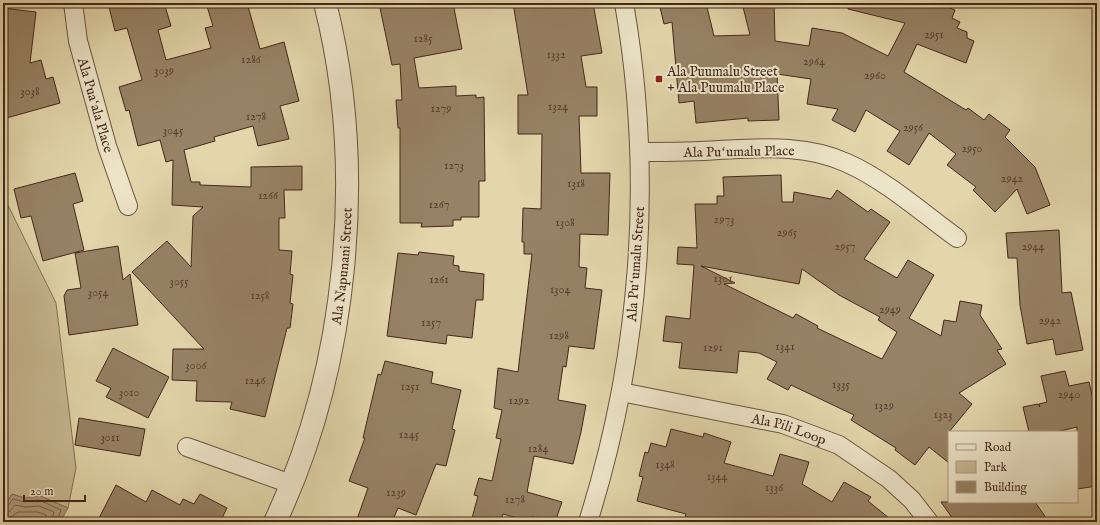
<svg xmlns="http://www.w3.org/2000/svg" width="1100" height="525" viewBox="0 0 1100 525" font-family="'IM FELL English',serif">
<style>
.green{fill:#c7b892;stroke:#867056}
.water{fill:#ad9a79;stroke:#836c53}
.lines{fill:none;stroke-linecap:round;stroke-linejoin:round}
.shore{stroke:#79604a;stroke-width:1}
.building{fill:#978265;stroke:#45271b;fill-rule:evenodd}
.minor-casing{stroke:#6c533f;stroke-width:20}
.tertiary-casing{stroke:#6c533f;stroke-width:24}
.minor{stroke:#ece4c8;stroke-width:18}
.tertiary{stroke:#ece4c8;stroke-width:22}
.poi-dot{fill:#8f2418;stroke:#ece4c8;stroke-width:1.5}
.labels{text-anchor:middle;stroke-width:4;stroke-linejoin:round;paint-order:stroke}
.number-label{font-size:12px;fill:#5a3e2e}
.poi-label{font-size:14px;fill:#45271b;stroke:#ece4c8;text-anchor:start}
.street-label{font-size:14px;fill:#45271b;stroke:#ece4c8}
</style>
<rect width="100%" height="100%" fill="#e2d6aa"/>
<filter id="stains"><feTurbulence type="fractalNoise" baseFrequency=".005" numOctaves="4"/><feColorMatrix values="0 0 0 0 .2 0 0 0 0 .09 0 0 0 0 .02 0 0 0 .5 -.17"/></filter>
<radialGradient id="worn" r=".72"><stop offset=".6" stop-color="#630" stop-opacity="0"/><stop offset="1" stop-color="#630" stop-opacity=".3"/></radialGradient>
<path class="green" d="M 3,195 L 56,303 L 76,468 L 68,508 L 40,496 L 25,499 L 12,494 L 3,508 Z"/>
<path class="water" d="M 12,494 L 25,498 L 40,496 L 68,508 L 60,522 L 3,522 L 3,509 Z"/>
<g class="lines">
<path class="shore" d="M 3,508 L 7,507 L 13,499 L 24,502 L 39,500 L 61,510 L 57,522
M 3,513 L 9,512 L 15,505 L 25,507 L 39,506 L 54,512 L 51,522
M 3,519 L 11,517 L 18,512 L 38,512 L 46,515 L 45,522"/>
</g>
<path class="building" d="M 108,3 L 155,3 L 156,8 L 165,6 L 171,26 L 158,30 L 166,60 L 211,48 L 205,28 L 213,26 L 206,3 L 247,3 L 260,49 L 284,42 L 299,101 L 280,106 L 289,139 L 258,146 L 253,126 L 214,137 L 215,141 L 184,150 L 191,182 L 200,182 L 200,185 L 251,187 L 251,167 L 302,166 L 302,190 L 284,190 L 285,218 L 279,218 L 279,250 L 292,251 L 290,274 L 293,275 L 290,303 L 293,304 L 290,328 L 287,328 L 265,417 L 230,409 L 232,402 L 196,401 L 197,381 L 172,380 L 173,349 L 204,349 L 132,272 L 167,241 L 191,267 L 193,216 L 203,207 L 172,205 L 173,160 L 166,162 L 160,140 L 138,146 L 129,110 L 126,111 L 119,87 L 142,80 L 127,28 L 115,31 Z
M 379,3 L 453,3 L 462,49 L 414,58 L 419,88 L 456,86 L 456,96 L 476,95 L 476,98 L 484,97 L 485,181 L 479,181 L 479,217 L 461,217 L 461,220 L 453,220 L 453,226 L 421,227 L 422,223 L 400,223 L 400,128 L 398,128 L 396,100 L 402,100 L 400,64 L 392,65 Z
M 513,3 L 593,3 L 602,53 L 581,56 L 586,87 L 597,87 L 597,116 L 579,116 L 581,173 L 610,173 L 608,235 L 580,234 L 579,267 L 587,268 L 585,288 L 602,290 L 594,349 L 569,346 L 566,367 L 563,366 L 558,400 L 586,405 L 581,432 L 573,464 L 534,456 L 527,492 L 562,502 L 555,522 L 532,517 L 530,522 L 503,514 L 500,522 L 487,522 L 472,518 L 478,496 L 474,495 L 479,478 L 492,481 L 501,439 L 496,438 L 502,410 L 494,408 L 498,368 L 518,372 L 532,254 L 524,254 L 524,242 L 522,242 L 523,208 L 541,209 L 542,134 L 518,134 L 518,95 L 528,95 Z
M 659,3 L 706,3 L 714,36 L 750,35 L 742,3 L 774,3 L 775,41 L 809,46 L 812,28 L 842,33 L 888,56 L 905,23 L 848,9 L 848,3 L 937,3 L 955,10 L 952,18 L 960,22 L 957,28 L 967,32 L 967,38 L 974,41 L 966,63 L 917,44 L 904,72 L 966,110 L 968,108 L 984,120 L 989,114 L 1010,130 L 1005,137 L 1035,167 L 1050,205 L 1027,214 L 1017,189 L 995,212 L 973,190 L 976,187 L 947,165 L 956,154 L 929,133 L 909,165 L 887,151 L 900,131 L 866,110 L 855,132 L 832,120 L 838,109 L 807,104 L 811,79 L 777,74 L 779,120 L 748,121 L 748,118 L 696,123 L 694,101 L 679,103 L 672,22 L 664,24 Z
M 3,8 L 36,12 L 30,63 L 41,60 L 46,79 L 53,77 L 60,103 L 3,119 Z
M 75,173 L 83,201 L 73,204 L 84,250 L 43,261 L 31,216 L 21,218 L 14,189 Z
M 781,175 L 782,202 L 793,202 L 794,192 L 831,199 L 837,190 L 868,212 L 871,209 L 890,222 L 864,259 L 897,278 L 908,260 L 934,275 L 909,318 L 941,336 L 944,320 L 956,322 L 960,301 L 982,305 L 980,315 L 1002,349 L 997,350 L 1006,364 L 959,393 L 972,404 L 949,432 L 949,463 L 929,447 L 915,465 L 895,450 L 896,448 L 851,420 L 854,415 L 791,385 L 788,390 L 767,379 L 777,362 L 759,353 L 739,351 L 737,373 L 679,368 L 682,343 L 663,341 L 666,316 L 690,319 L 694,265 L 677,264 L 678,247 L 697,248 L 695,204 L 717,204 L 717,196 L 724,196 L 723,177 ZM 701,266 L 799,284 L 802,269 L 839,295 L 880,317 L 878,320 L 897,332 L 882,359 L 817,328 L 818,326 L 796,314 L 793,318 L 724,284 L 735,283 Z
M 1059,230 L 1062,293 L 1071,292 L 1083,350 L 1056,355 L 1053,339 L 1027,344 L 1020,305 L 1017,258 L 1008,258 L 1006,233 Z
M 118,246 L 123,280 L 130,274 L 138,325 L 69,335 L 64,296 L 67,290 L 81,288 L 75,253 Z
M 419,252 L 454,256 L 453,265 L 459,266 L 459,271 L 484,274 L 483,300 L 476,300 L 472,338 L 447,335 L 446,344 L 387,336 L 398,253 L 418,255 Z
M 113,348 L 169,377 L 148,418 L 106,397 L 111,388 L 96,381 Z
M 385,361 L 433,372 L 431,383 L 461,390 L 452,429 L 455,430 L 446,466 L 436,464 L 416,515 L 398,508 L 392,522 L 356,522 L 368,488 L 349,481 L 365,438 L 363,438 L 378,374 L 381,375 Z
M 1065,371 L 1069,386 L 1089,382 L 1097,417 L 1097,422 L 1094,423 L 1097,442 L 1097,486 L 1077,489 L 1077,427 L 1056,432 L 1029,432 L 1023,407 L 1038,404 L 1040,407 L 1039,404 L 1047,402 L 1041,376 Z
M 79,418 L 145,429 L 140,456 L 75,445 Z
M 671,429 L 703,437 L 704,433 L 731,442 L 724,463 L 769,475 L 773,476 L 780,454 L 809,462 L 802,484 L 832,502 L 844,482 L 871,497 L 868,501 L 894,522 L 684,522 L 686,514 L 637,501 L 643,477 L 639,476 L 645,452 L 648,453 L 651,443 L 666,447 Z
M 116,485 L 146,502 L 152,490 L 180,505 L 183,499 L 194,504 L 200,494 L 227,508 L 220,522 L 97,522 Z
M 941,502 L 1035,502 L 1049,522 L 955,522 Z"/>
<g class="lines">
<g class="minor-casing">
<g id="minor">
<path d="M 73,3 L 78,41 L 107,146 L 128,206"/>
<path d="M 640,152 C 667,152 693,152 719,150 C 762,148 807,144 847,163 C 887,181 921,212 957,238"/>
<path id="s1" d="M 621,392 L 783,424 L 839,445 L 889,479 L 912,500 L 929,522"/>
<path d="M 187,447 L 291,484"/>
<path d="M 588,522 C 641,354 654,176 624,3"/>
</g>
</g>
<g class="tertiary-casing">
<g id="tertiary">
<path id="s2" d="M 275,522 C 348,368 367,168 325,3"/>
</g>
</g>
<use href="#minor" class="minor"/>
<use href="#tertiary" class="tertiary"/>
</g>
<rect class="poi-dot" x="655" y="75" width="8" height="8" rx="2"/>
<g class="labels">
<g class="number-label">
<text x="934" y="38">2951</text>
<text x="423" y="42">1285</text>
<text x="556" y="58">1332</text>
<text x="251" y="63">1286</text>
<text x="814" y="65">2964</text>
<text x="164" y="74">3039</text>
<text x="875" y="79">2960</text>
<text x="30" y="95">3038</text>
<text x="558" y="110">1324</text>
<text x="441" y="112">1279</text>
<text x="256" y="120">1278</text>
<text x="913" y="131">2956</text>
<text x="173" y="134">3045</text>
<text x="972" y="152">2950</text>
<text x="454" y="169">1273</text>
<text x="1012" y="182">2942</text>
<text x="576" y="187">1318</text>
<text x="268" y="199">1266</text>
<text x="439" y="208">1267</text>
<text x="724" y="223">2973</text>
<text x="565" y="226">1308</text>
<text x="787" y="236">2965</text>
<text x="845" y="250">2957</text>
<text x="1033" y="250">2944</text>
<text x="723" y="282">1301</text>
<text x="439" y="283">1261</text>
<text x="179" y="285">3055</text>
<text x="560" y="293">1304</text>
<text x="98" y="296">3054</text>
<text x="260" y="299">1258</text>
<text x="890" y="313">2949</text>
<text x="1050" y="324">2942</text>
<text x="431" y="326">1257</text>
<text x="559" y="339">1298</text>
<text x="785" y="350">1341</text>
<text x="713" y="351">1291</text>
<text x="196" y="369">3006</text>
<text x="255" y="384">1246</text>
<text x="841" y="388">1335</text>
<text x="410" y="390">1251</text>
<text x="129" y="396">3010</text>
<text x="1069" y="398">2940</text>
<text x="519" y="404">1292</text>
<text x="884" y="409">1329</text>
<text x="943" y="418">1323</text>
<text x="409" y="438">1245</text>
<text x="110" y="441">3011</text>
<text x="538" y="452">1284</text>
<text x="665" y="468">1348</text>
<text x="717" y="480">1344</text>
<text x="774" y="491">1336</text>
<text x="396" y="496">1239</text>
<text x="515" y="503">1278</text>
</g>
<g class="poi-label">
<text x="667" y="76">Ala Puumalu Street<tspan x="667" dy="16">+ Ala Puumalu Place</tspan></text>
</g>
<g class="street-label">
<text transform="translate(96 105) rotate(74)" y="5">Ala Puaʻala Place</text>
<text transform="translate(739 151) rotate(-1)" y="5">Ala Puʻumalu Place</text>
<text transform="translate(635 264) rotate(-86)" y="5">Ala Puʻumalu Street</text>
<text dy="5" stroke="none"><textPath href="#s2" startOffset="266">Ala Napunani Street</textPath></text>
<text dy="5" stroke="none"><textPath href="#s1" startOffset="172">Ala Pili Loop</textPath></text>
</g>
</g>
<rect width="1100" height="525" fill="none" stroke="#e2d6aa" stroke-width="16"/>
<rect x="4" y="4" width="1092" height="517" fill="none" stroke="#45271b" stroke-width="2"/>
<rect x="8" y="8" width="1084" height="509" fill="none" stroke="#45271b"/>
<rect x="948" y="431" width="130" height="72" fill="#ece4c8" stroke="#a99883"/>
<rect x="956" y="444" width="20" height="6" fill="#ece4c8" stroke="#a99883"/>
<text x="984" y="451" font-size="12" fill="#45271b">Road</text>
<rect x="956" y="461" width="20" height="12" fill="#c7b892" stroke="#a99883"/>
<text x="984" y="471" font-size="12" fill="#45271b">Park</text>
<rect x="956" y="481" width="20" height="12" fill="#978265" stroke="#a99883"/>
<text x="984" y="491" font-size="12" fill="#45271b">Building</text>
<path d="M24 495v6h61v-6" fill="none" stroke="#45271b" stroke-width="2"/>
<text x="30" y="495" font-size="12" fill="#45271b" stroke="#ece4c8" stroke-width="3" paint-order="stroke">20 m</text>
<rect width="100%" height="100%" filter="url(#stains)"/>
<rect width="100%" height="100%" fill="url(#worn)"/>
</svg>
